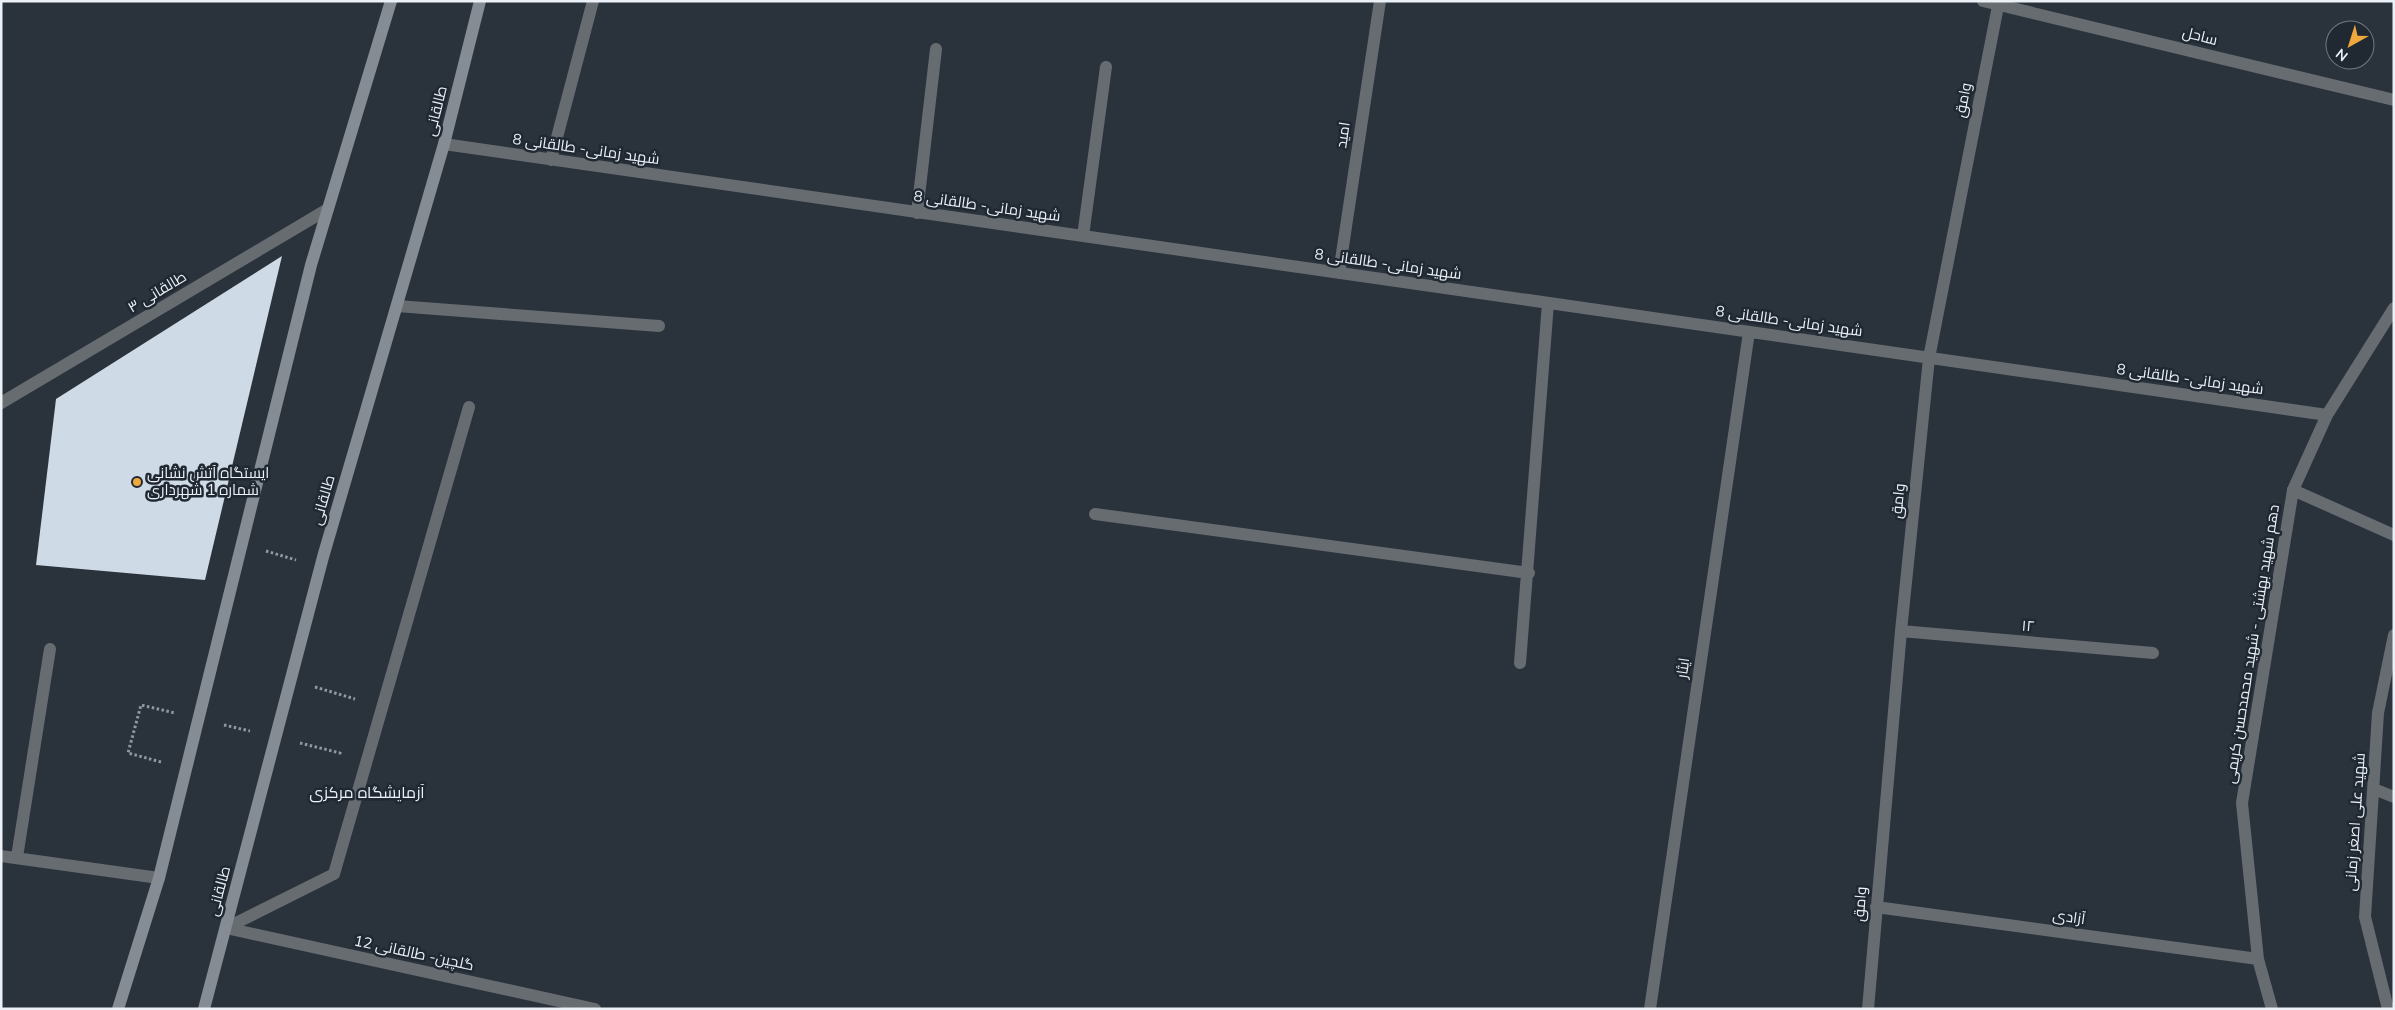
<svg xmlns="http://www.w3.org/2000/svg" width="2395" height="1010" viewBox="0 0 2395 1010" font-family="Mulish,Cairo,sans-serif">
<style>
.building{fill:#cfdae7}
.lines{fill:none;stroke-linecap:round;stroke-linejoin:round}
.path{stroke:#9298a1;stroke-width:3;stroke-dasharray:2.5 2.5;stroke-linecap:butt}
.service{stroke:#676c71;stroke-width:12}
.minor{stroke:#676c71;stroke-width:12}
.tertiary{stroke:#676c71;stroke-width:12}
.secondary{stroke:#858c94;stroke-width:12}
.poi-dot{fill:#eea83c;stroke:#202832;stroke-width:2}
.labels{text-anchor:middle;stroke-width:5;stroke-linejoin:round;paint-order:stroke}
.street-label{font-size:15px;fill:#ecf1f8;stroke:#202832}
.poi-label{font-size:15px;fill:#ecf1f8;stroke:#202832;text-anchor:start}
.neighbourhood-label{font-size:16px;fill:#ecf1f8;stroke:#202832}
</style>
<rect width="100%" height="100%" fill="#2a323c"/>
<path class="building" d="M 282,256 L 205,580 L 36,565 L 56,399 Z"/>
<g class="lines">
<path class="path" d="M 266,551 L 296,560
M 315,687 L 355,699
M 224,725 L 250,731
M 300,743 L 340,753 L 341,751
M 161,762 L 128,753 L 141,705 L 175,713"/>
<path class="service" d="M 17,857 L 50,649
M 226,928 L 334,874 L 469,407"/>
<path class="minor" d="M 1983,1 L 2394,100
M 444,144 L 2327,415
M 551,160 L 593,1
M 917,213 L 936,49
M 1083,236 L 1106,67
M 1339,273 L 1380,1
M 397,306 L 659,326
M 1,403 L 328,209
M 1095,514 L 1529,573
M 1901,631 L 2153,653
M 1520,663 L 1548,303
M 2374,789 L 2394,797
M 1,856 L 159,878
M 1876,907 L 2258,959
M 226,928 L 595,1009
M 1650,1009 L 1749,332
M 1868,1009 L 1901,631 L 1929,358 L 1999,1
M 2272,1009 L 2258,959 L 2242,803 L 2293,490 L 2327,415 L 2394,308
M 2388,1009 L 2365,917 L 2378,713 L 2394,635"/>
<path class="tertiary" d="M 2293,490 L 2394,535"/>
<path class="secondary" d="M 118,1009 L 159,878 L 311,265 L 391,1
M 204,1009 L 323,557 L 444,144 L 480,1"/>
</g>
<circle class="poi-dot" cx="137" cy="482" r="5"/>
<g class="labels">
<g class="street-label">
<text transform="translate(2200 36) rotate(14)" y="5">ساحل</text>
<text transform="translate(1963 100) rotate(-79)" y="5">وامق</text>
<text transform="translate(436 111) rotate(-76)" y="5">طالقانی</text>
<text transform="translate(1343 135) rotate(-81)" y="5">امید</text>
<text transform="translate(586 149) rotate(8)" y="5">شهید زمانی- طالقانی 8</text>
<text transform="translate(987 206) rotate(8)" y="5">شهید زمانی- طالقانی 8</text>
<text transform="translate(1388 264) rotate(8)" y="5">شهید زمانی- طالقانی 8</text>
<text transform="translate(157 292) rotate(-31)" y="5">طالقانی ۳</text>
<text transform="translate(1789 321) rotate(8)" y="5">شهید زمانی- طالقانی 8</text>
<text transform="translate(2190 379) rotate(8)" y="5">شهید زمانی- طالقانی 8</text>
<text transform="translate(323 500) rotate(-74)" y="5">طالقانی</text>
<text transform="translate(1898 501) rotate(-84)" y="5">وامق</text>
<text transform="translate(2028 626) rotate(5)" y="5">۱۲</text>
<text transform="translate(2252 644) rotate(-81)" y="5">دهم شهید بهشتی - شهید محمدحسن کریمی</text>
<text transform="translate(1683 668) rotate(-82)" y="5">ایثار</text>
<text transform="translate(2355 822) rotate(-86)" y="5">شهید علی اصغر زمانی</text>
<text transform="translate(219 891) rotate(-75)" y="5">طالقانی</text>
<text transform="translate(1860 904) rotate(-86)" y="5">وامق</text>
<text transform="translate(2069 917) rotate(8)" y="5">آزادی</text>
<text transform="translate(414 953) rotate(12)" y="5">گلچین- طالقانی 12</text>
</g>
<g class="poi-label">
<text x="147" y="478">ایستگاه آتش نشانی<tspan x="147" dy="17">شماره 1 شهرداری</tspan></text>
</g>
<g class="neighbourhood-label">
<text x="367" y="798">آزمایشگاه مرکزی</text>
</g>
</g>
<rect width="2395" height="1010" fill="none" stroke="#ecf1f8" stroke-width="5"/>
<g transform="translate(2350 45) rotate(219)"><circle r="24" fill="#202832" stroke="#727881"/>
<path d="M0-4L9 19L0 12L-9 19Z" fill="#eea83c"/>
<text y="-8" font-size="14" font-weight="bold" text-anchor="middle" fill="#ecf1f8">N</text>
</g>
</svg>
